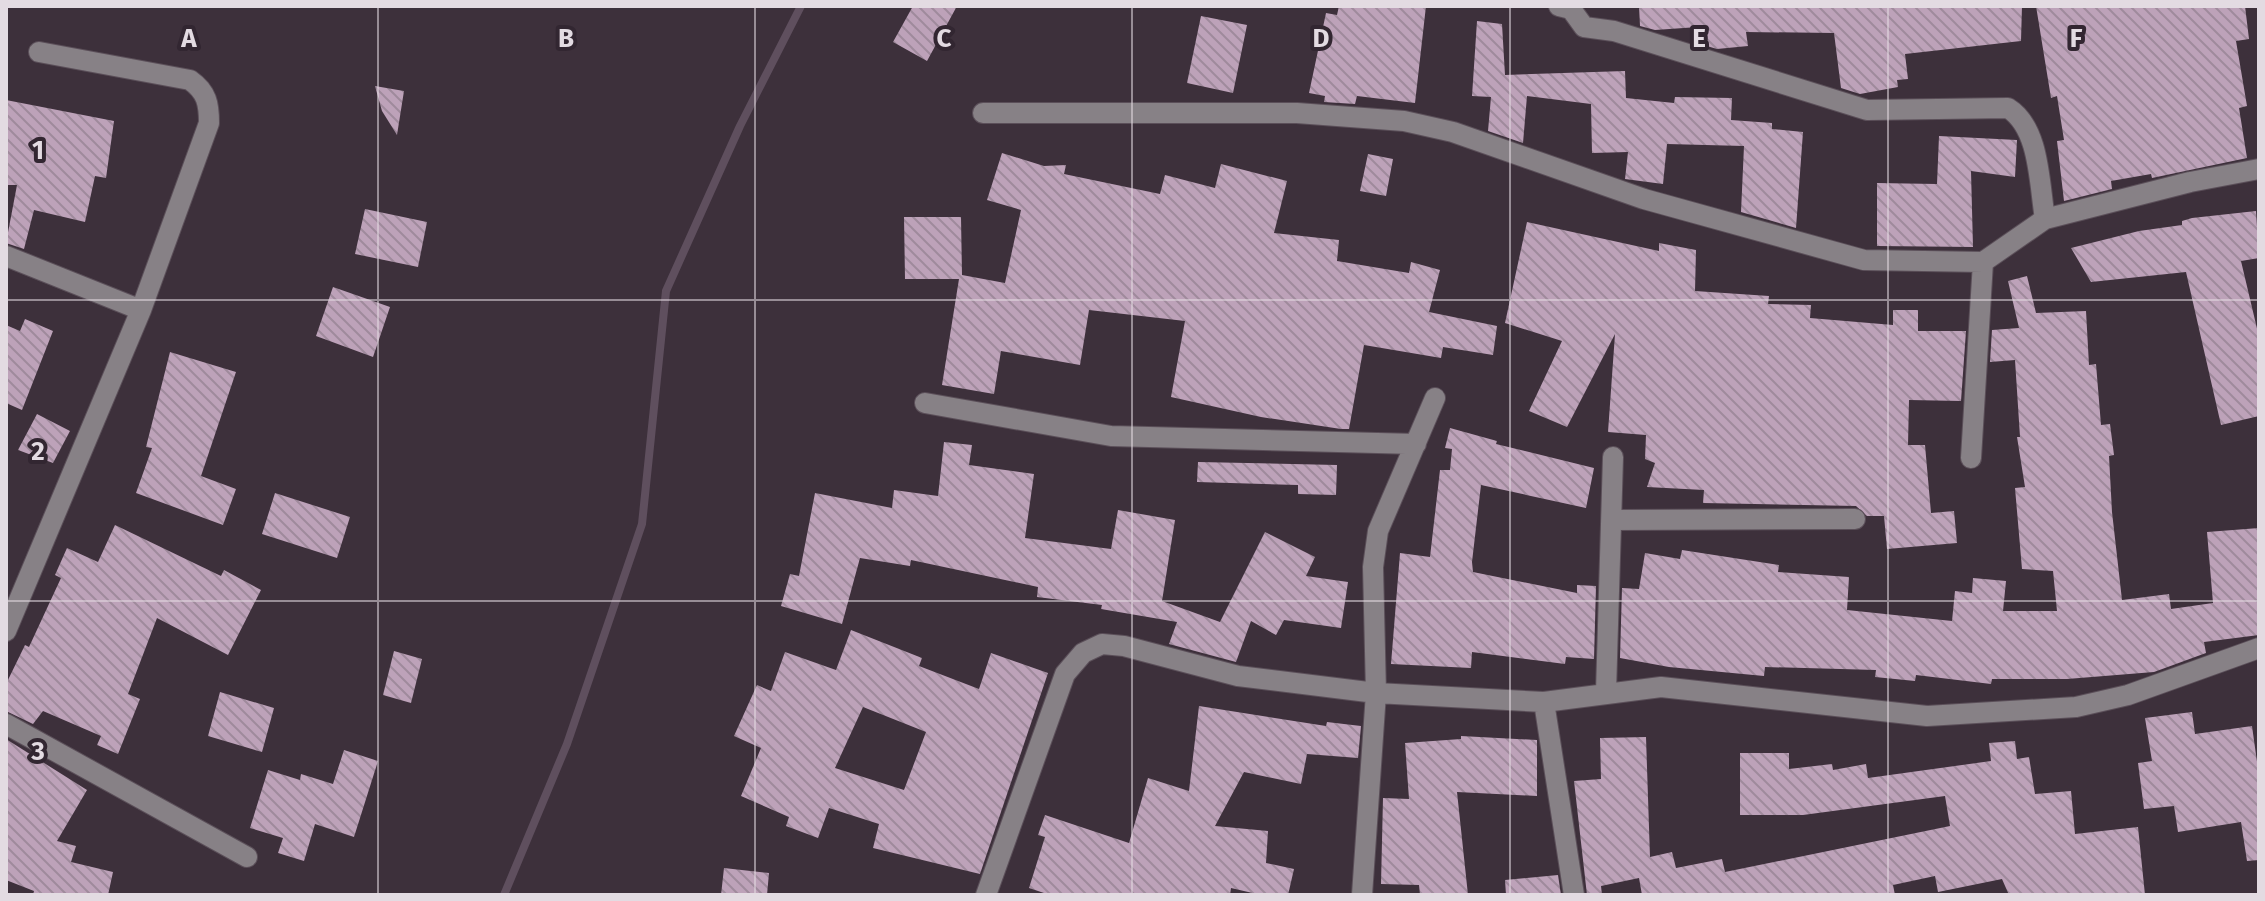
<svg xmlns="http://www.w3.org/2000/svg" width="2265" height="901" viewBox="0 0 2265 901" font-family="'Fira Sans',sans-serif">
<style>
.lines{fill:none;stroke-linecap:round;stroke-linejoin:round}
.stream{stroke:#5f4f5e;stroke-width:8}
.building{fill:url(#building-back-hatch);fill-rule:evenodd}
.minor-casing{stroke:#5b4f59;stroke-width:22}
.minor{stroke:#878186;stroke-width:20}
.grid{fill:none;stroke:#e3dbe2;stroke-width:2;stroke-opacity:0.55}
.grid-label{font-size:26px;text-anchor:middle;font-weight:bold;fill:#e3dbe2;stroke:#322631;stroke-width:8;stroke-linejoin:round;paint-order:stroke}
</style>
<defs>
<pattern id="building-back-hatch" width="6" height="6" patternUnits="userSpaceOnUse" patternTransform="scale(2)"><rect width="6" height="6" fill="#bda2b9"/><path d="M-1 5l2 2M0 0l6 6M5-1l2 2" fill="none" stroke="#9f8a9c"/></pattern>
</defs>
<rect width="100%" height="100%" fill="#3d303b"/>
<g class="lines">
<path class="stream" d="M 504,895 L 567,744 L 642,524 L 666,291 L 740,126 L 801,6"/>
</g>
<path class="building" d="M 913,6 L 957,6 L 927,61 L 893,42 Z
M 1339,6 L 1426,6 L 1415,103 L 1357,96 L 1355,104 L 1324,102 L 1325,96 L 1309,93 L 1326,13 L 1337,15 Z
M 1639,6 L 2022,6 L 2021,41 L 1905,54 L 1908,79 L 1897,80 L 1898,87 L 1860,94 L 1841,88 L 1834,33 L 1746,32 L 1748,46 L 1717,49 L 1700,44 L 1698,27 L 1655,30 L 1640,26 Z
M 2036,6 L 2245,6 L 2249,39 L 2236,41 L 2247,106 L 2239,108 L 2247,158 L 2152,178 L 2151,174 L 2111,181 L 2112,189 L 2064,201 L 2057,141 L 2064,140 L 2057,96 L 2051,98 Z
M 1201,16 L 1247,25 L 1233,93 L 1187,83 Z
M 1477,21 L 1502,24 L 1505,75 L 1625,71 L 1626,98 L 1674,103 L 1675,97 L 1732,98 L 1731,120 L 1772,123 L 1772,129 L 1803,132 L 1796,228 L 1741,212 L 1744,146 L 1667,144 L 1663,184 L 1625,179 L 1628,152 L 1592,153 L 1591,104 L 1527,96 L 1523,143 L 1488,131 L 1491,97 L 1472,96 Z
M 375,86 L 404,91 L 397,135 L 382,111 Z
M 6,100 L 114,121 L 106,178 L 95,176 L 85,222 L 34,210 L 24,249 L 6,243 L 17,185 L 6,185 Z
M 1939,136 L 2017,140 L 2015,177 L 1971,171 L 1973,247 L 1877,246 L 1877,183 L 1937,184 Z
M 1002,153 L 1044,166 L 1066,165 L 1064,174 L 1160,194 L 1165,175 L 1215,188 L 1221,164 L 1287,181 L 1274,233 L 1339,240 L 1337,261 L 1409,273 L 1411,262 L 1440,270 L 1429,312 L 1497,326 L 1493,355 L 1443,347 L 1441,358 L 1364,345 L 1349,429 L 1341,429 L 1261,417 L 1171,397 L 1185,321 L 1089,310 L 1080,365 L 1001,351 L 994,394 L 942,385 L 959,279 L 905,279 L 904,217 L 961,217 L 962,275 L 1005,283 L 1021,210 L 987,200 Z
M 1368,154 L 1393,159 L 1386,196 L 1360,191 Z
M 365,209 L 427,222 L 418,267 L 355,254 Z
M 2256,211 L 2259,258 L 2241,261 L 2259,337 L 2259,416 L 2221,425 L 2186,272 L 2091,282 L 2071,248 L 2139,231 L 2182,225 L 2182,221 L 2192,218 Z
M 1527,222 L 1659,251 L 1659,243 L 1696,250 L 1695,291 L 1769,296 L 1768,304 L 1811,305 L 1810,318 L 1893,325 L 1893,310 L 1918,310 L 1918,331 L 1966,331 L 1961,401 L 1909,400 L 1908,445 L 1925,445 L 1931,513 L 1954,511 L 1957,543 L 1887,549 L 1884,516 L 1867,516 L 1856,506 L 1703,503 L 1704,490 L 1647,487 L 1655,463 L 1645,459 L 1646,435 L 1608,432 L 1615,334 L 1567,427 L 1529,411 L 1562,341 L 1505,323 Z
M 2027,276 L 2036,313 L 2086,311 L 2089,365 L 2096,364 L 2101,425 L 2110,424 L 2114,455 L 2109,456 L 2112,512 L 2122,600 L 2169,594 L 2171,609 L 2213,603 L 2207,532 L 2259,528 L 2259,635 L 2204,642 L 2206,653 L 2154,672 L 2067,679 L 1992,679 L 1991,684 L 1916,675 L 1915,681 L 1875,677 L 1876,670 L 1765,667 L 1764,676 L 1669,667 L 1620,658 L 1622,588 L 1639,589 L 1645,553 L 1680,559 L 1682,550 L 1779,565 L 1778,572 L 1849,577 L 1847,610 L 1952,621 L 1955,591 L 1972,593 L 1973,578 L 2006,581 L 2003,611 L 2057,611 L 2053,571 L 2022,569 L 2015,488 L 2025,487 L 2017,437 L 2020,437 L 2015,360 L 1990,362 L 1992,330 L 2019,328 L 2008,281 Z
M 333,287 L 390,307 L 373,357 L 316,336 Z
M 25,319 L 53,331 L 22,410 L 6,403 L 6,325 L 20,331 Z
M 170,352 L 236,372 L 201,476 L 236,489 L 223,525 L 136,493 L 152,448 L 146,447 Z
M 37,414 L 70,431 L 53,463 L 18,450 Z
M 1450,428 L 1497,441 L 1496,444 L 1594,468 L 1586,508 L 1481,485 L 1472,562 L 1473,572 L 1577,593 L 1577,585 L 1596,586 L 1594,659 L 1566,657 L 1565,664 L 1472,652 L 1471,668 L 1391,664 L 1400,553 L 1430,557 L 1440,470 L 1450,470 L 1452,449 L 1445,448 Z
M 944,442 L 972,445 L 969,465 L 1034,474 L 1025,538 L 1111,549 L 1118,510 L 1175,520 L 1162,601 L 1220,622 L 1265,532 L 1315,557 L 1306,576 L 1348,582 L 1341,628 L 1284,620 L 1276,635 L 1251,621 L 1236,662 L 1169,644 L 1177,622 L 1101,609 L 1102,605 L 1037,597 L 1038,587 L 911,560 L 910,566 L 860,558 L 842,624 L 781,606 L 790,574 L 799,576 L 815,493 L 892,508 L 894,490 L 938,496 Z
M 1198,462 L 1337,465 L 1336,495 L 1298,494 L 1298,485 L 1197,482 Z
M 275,493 L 350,517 L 337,558 L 262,534 Z
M 115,525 L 221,576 L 224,570 L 261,590 L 228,655 L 157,618 L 128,694 L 140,699 L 118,754 L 97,745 L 101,736 L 43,711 L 33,724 L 6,711 L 6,684 L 25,645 L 29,647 L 61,578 L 55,575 L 67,548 L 98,562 Z
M 851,630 L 922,658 L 919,666 L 979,689 L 991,653 L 1048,673 L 980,874 L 873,848 L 879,824 L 829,808 L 818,838 L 786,826 L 789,817 L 741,796 L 761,748 L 734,736 L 757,685 L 771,691 L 785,652 L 836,670 ZM 863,707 L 926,732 L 904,790 L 835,768 Z
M 394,651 L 422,659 L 411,703 L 383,695 Z
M 220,692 L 274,708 L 262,752 L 208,736 Z
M 1199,706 L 1326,726 L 1327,722 L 1361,726 L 1358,758 L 1307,754 L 1301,784 L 1244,772 L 1215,826 L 1268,831 L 1266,863 L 1294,869 L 1288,895 L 1261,895 L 1231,888 L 1230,895 L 1050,895 L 1029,888 L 1045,837 L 1038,835 L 1045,815 L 1129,843 L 1148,778 L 1189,791 Z
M 2192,712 L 2195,734 L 2252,726 L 2259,776 L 2259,860 L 2247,861 L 2241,822 L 2178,832 L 2174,806 L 2144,809 L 2138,763 L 2152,761 L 2145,718 Z
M 1461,736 L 1537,740 L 1537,796 L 1457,792 L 1468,895 L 1420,895 L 1419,885 L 1381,884 L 1383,798 L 1409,799 L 1405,743 L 1461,739 Z
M 1646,737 L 1650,857 L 1672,852 L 1676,868 L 1722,859 L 1725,872 L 1950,826 L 1945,796 L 1803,815 L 1740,815 L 1740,753 L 1789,753 L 1789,769 L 1832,764 L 1833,770 L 1866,764 L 1868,778 L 1991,761 L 1989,743 L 2015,741 L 2017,759 L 2029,757 L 2035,794 L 2071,791 L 2075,834 L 2138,827 L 2145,895 L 2009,895 L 2002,879 L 1938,892 L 1935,876 L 1893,885 L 1895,895 L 1642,895 L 1639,878 L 1601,886 L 1602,895 L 1587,895 L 1574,781 L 1601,779 L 1600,738 Z
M 6,739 L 87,790 L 57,841 L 76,846 L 71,862 L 113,872 L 108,895 L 33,895 L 34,891 L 6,880 Z
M 344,750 L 378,761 L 354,837 L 315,824 L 304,861 L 278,853 L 283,838 L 250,828 L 268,770 L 300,780 L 301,774 L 333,784 Z
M 724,868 L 769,873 L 767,895 L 721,895 Z
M 1558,875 L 1561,895 L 1506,895 L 1505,880 Z"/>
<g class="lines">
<g class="minor-casing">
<path id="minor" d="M 1559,6 L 1571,9 L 1584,27 L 1614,31 L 1867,110 L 2008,108 C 2040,128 2039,183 2045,219
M 983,113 L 1297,113 L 1404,121 L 1453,132 L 1644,199 L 1864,260 L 1983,262 L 2045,219 L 2190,182 L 2259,169
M 6,256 L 141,310
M 925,403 L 1111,436 L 1416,444
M 1971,458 L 1983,262
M 1612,520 L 1855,519
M 6,631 L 141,310 L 209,123 C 209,104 207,92 190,80 L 39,52
M 1606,692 L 1613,457
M 1544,702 L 1574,895
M 6,724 L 247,857
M 986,895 L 1065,674 L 1083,653 L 1102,644 L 1124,646 L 1238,676 L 1376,693 L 1544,702 L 1661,687 L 1927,716 L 2076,707 L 2128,695 L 2259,648
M 1362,895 L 1376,693 L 1373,567 L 1378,531 L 1435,398"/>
</g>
<use href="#minor" class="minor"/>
</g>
<path class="grid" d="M 378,6 L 378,895M 755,6 L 755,895M 1132,6 L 1132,895M 1510,6 L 1510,895M 1888,6 L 1888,895M 6,300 L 2259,300M 6,601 L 2259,601"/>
<g class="grid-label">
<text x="189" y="47">A</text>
<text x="566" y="47">B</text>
<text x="944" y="47">C</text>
<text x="1321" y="47">D</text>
<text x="1699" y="47">E</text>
<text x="2076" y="47">F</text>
<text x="38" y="159">1</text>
<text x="38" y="460">2</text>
<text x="38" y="760">3</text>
</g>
<rect width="2265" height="901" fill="none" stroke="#e3dbe2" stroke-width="16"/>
</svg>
